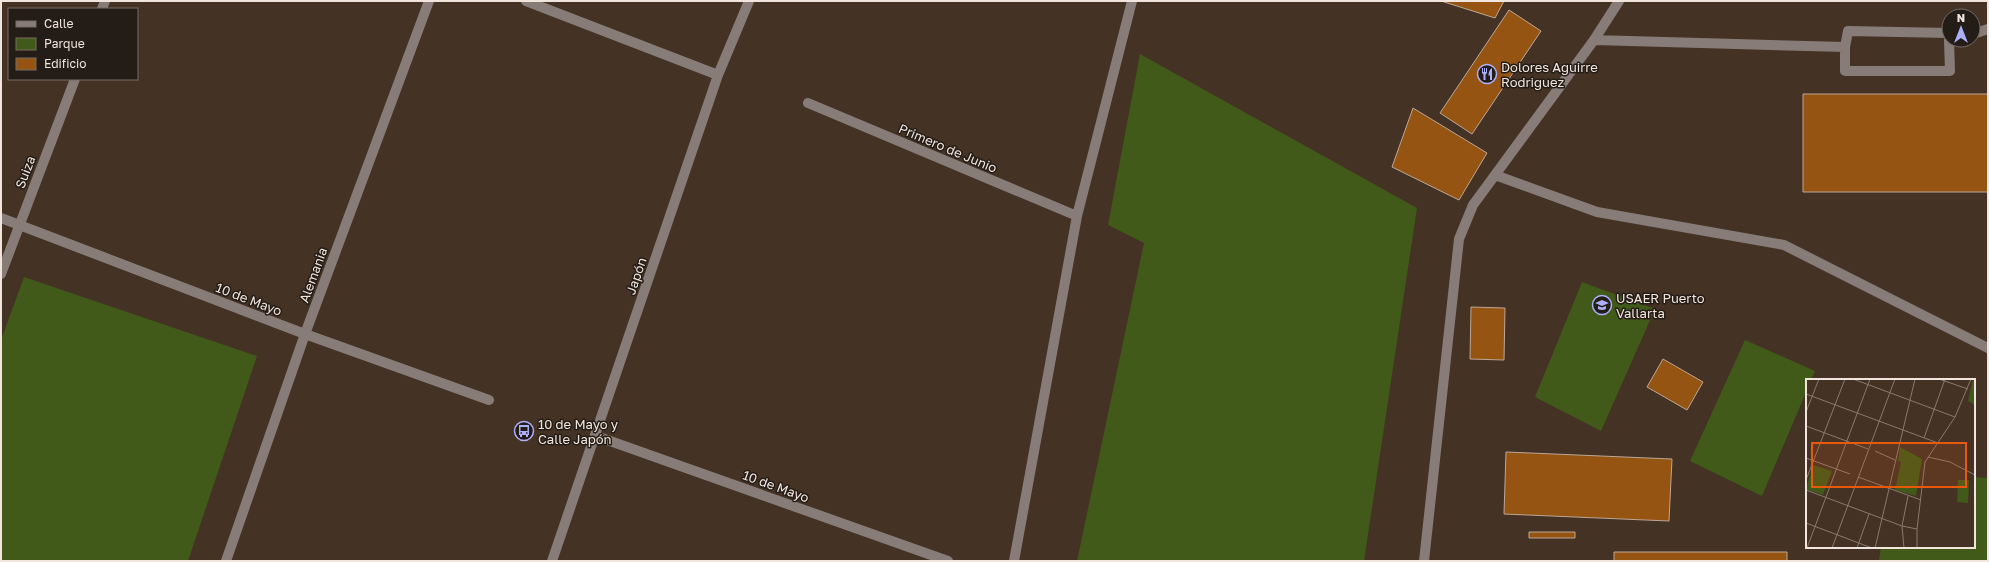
<svg xmlns="http://www.w3.org/2000/svg" width="1989" height="562" viewBox="0 0 1989 562" font-family="'Golos Text',sans-serif">
<style>
.green{fill:#415a19}
.building{fill:#965412;stroke:#bda797}
.lines{fill:none;stroke-linecap:round;stroke-linejoin:round}
.minor{stroke:#877c78;stroke-width:10}
.labels{text-anchor:middle;stroke-width:3;stroke-linejoin:round;paint-order:stroke}
.poi-label{font-size:13px;fill:#f1e5dd;stroke:#241c16;text-anchor:start}
.street-label{font-size:13px;fill:#f1e5dd;stroke:#241c16}
.inset-road{fill:none;stroke:#897a6f;stroke-width:1}
.view{fill:#e8590c;fill-opacity:0.15;stroke:#e8590c;stroke-width:2}
.inset-edge{fill:none;stroke:#f1e5dd;stroke-width:2}
</style>
<rect width="100%" height="100%" fill="#443225"/>
<path class="green" d="M 1140,54 L 1417,208 L 1364,561 L 1077,561 L 1144,243 L 1108,225 Z
M 24,277 L 257,356 L 188,561 L 1,561 L 1,340 Z
M 1582,282 L 1655,309 L 1601,431 L 1535,397 Z
M 1745,340 L 1815,371 L 1811,380 L 1807,380 L 1807,390 L 1762,496 L 1690,461 Z
M 1974,477 L 1988,478 L 1988,561 L 1879,561 L 1881,547 L 1974,547 Z"/>
<path class="building" d="M 1441,1 L 1504,1 L 1495,18 Z
M 1509,10 L 1541,31 L 1472,134 L 1440,113 Z
M 1803,94 L 1988,94 L 1988,192 L 1803,192 Z
M 1413,108 L 1487,153 L 1459,200 L 1392,167 Z
M 1471,307 L 1505,308 L 1504,360 L 1470,359 Z
M 1663,359 L 1703,382 L 1687,410 L 1647,387 Z
M 1506,452 L 1672,459 L 1669,521 L 1504,514 Z
M 1529,532 L 1575,532 L 1575,538 L 1529,538 Z
M 1614,552 L 1787,552 L 1787,561 L 1614,561 Z"/>
<g class="lines">
<path class="minor" d="M 526,1 L 718,75
M 102,9 L 105,1
M 1973,34 L 1988,29
M 1594,40 L 1845,47 L 1848,31 L 1949,33
M 1845,47 L 1845,71 L 1950,71 L 1949,40
M 808,103 L 1077,216
M 1495,175 L 1597,212 L 1784,245 L 1988,348
M 1,218 L 305,334 L 489,400
M 1,274 L 75,79
M 596,436 L 948,561
M 226,561 L 305,334 L 429,1
M 552,561 L 718,75 L 749,1
M 1014,561 L 1077,216 L 1132,1
M 1424,561 L 1459,239 L 1473,205 L 1594,40 L 1619,1"/>
</g>
<defs>
<g id="restaurant-ring" transform="scale(1)"><circle r="9.5" fill="#241c16" stroke="#acaffb" stroke-width="1.5"/><path d="M-5-6h1v4h1v-4h1v4h1v-4h1v5L-1.5 .5V6h-2V.5L-5-1ZM5-6V6H3V1.5H1.5Q1.5-4 5-6Z" fill="#acaffb"/></g>
<g id="school-ring" transform="scale(1)"><circle r="9.5" fill="#241c16" stroke="#acaffb" stroke-width="1.5"/><path d="M0-5L7-2L0 1L-7-2ZM-4 1L0 2.5L4 1V4Q0 6-4 4Z" fill="#acaffb"/></g>
<g id="bus-ring" transform="scale(1)"><circle r="9.5" fill="#241c16" stroke="#acaffb" stroke-width="1.5"/><path d="M-5-6H5V4H4V6H2V4H-2V6H-4V4H-5ZM-3.5-4V0h7V-4ZM-3.5 1.2v1.5H-2V1.2ZM2 1.2v1.5H3.5V1.2Z" fill="#acaffb"/></g>
</defs>
<g fill-rule="evenodd">
<use href="#restaurant-ring" x="1487" y="74"/>
<use href="#school-ring" x="1602" y="305"/>
<use href="#bus-ring" x="524" y="431"/>
</g>
<g class="labels">
<g class="poi-label">
<text x="1501" y="72">Dolores Aguirre<tspan x="1501" dy="15">Rodriguez</tspan></text>
<text x="1616" y="303">USAER Puerto<tspan x="1616" dy="15">Vallarta</tspan></text>
<text x="538" y="429">10 de Mayo y<tspan x="538" dy="15">Calle Japón</tspan></text>
</g>
<g class="street-label">
<text transform="translate(948 148) rotate(23)" y="5">Primero de Junio</text>
<text transform="translate(25 172) rotate(-69)" y="5">Suiza</text>
<text transform="translate(313 275) rotate(-70)" y="5">Alemania</text>
<text transform="translate(636 276) rotate(-71)" y="5">Japón</text>
<text transform="translate(249 299) rotate(21)" y="5">10 de Mayo</text>
<text transform="translate(776 486) rotate(20)" y="5">10 de Mayo</text>
</g>
</g>
<g transform="translate(1806 379)">
<rect width="169" height="169" fill="#443225"/>
<path d="M 167,0 L 169,0 L 169,26 L 162,22 ZM 94,68 L 116,80 L 110,117 L 89,111 L 95,83 L 92,82 ZM 7,86 L 26,92 L 17,116 L 0,110 ZM 152,101 L 163,101 L 162,124 L 151,123 Z" fill="#415a19"/>
<path class="inset-road" d="M 47,0 L 149,38M 133,0 L 162,10M 0,15 L 132,64M 0,33 L 13,0M 0,47 L 62,70M 118,59 L 139,0M 69,72 L 89,81M 122,78 L 144,83 L 169,96M 0,79 L 44,95M 52,98 L 115,121M 0,101 L 39,0M 0,111 L 96,147 L 111,150 L 119,83 L 149,38 L 165,0M 0,144 L 66,169M 111,150 L 111,169M 1,169 L 64,0M 26,169 L 89,0M 51,169 L 63,135M 69,169 L 109,0M 98,169 L 96,147 L 102,117"/>
<path class="view" d="M 6,64 L 160,64 L 160,108 L 6,108 Z"/>
<rect width="169" height="169" class="inset-edge"/>
</g>
<rect width="1989" height="562" fill="none" stroke="#f1e5dd" stroke-width="4"/>
<rect x="8" y="8" width="130" height="72" fill="#241c16" stroke="#766c66"/>
<rect x="16" y="21" width="20" height="6" fill="#877c78" stroke="#766c66"/>
<text x="44" y="28" font-size="12" fill="#f1e5dd">Calle</text>
<rect x="16" y="38" width="20" height="12" fill="#415a19" stroke="#766c66"/>
<text x="44" y="48" font-size="12" fill="#f1e5dd">Parque</text>
<rect x="16" y="58" width="20" height="12" fill="#965412" stroke="#766c66"/>
<text x="44" y="68" font-size="12" fill="#f1e5dd">Edificio</text>
<g transform="translate(1961 28)"><circle r="19" fill="#241c16" stroke="#766c66"/>
<path d="M0-3L7 15L0 10L-7 15Z" fill="#acaffb"/>
<text y="-6" font-size="11" font-weight="bold" text-anchor="middle" fill="#f1e5dd">N</text>
</g>
</svg>
